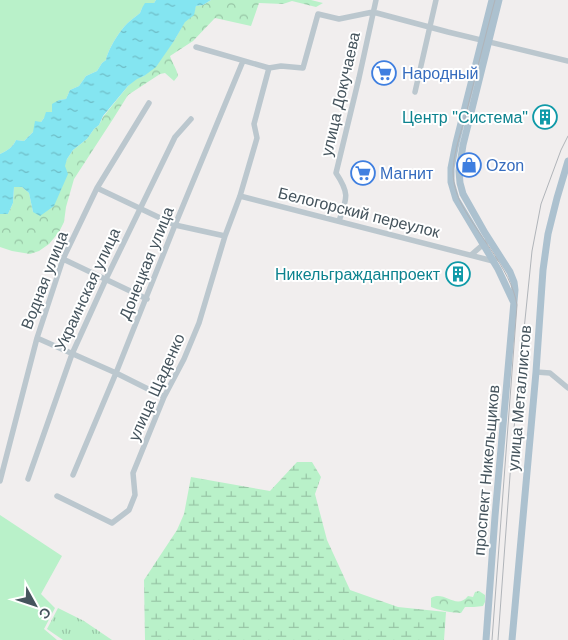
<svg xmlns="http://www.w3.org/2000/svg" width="568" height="640" viewBox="0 0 568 640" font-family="Arial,sans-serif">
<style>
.grass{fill:url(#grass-tufts)}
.forest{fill:url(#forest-crowns)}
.wetland{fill:url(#wetland-marsh)}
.green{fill:#b9f1c9}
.water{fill:url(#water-ripples)}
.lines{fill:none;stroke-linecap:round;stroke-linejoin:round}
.minor{stroke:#bbc7ce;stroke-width:5.5}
.major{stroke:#acc1cf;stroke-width:7}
.tram{stroke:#b0b4b9;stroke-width:1}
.rail{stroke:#b0b4b9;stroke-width:1}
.labels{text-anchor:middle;stroke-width:4;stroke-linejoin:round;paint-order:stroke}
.shop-label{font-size:16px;fill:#366cbe;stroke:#fff;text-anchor:start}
.street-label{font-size:16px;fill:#45545d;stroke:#fff}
.culture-label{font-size:16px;fill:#0d838f;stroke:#fff;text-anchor:end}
</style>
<defs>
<pattern id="grass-tufts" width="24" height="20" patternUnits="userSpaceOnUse" patternTransform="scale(1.25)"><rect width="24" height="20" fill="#b9f1c9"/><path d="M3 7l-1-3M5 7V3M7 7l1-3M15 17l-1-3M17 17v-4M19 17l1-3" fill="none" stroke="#98c6a6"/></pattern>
<pattern id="forest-crowns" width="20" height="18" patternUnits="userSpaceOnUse" patternTransform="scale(1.25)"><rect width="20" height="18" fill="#b9f1c9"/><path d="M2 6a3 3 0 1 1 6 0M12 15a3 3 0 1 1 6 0" fill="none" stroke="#98c6a6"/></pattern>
<pattern id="wetland-marsh" width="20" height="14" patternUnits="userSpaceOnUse" patternTransform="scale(1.25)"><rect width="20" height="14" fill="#b9f1c9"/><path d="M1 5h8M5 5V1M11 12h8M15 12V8" fill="none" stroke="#98c6a6"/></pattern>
<pattern id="water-ripples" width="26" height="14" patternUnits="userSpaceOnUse" patternTransform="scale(1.25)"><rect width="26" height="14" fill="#84e5f1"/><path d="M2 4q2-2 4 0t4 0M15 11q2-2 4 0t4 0" fill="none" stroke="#6ebcc6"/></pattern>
</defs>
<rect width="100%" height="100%" fill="#f1eeee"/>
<path class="grass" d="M 58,608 L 84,621 L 112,640 L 63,640 L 47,629 Z"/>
<path class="forest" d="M 211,0 L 311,0 L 323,3 L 316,7 L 292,1 L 283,4 L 259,3 L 251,26 L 215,18 L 193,41 L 170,56 C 172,63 177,69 178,76 L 174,81 L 165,73 L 160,74 L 128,95 L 113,119 L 74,179 L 66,207 L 64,222 L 59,232 L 49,244 L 39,251 L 30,254 L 12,251 L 0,247 L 0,214 L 8,214 L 13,203 L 14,187 L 22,187 L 29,193 L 33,212 L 64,166 L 67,159 L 73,150 L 87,139 L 94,129 L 99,125 L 103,117 L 128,86 L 137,78 L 144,76 L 174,41 L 185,21 L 193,15 L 196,6 L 203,5 Z
M 479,591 L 485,595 L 485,602 L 483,606 L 474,607 L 465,607 L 461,613 C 454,613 437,610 431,607 L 431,598 C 445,590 456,611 468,596 L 473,597 L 475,592 Z"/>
<path class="wetland" d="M 297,462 L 312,462 L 321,477 L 315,494 L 327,540 L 350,590 L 398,607 L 446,612 L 444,640 L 145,640 L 144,580 L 177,530 L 184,514 L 191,477 L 270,491 Z"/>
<path class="green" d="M 0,0 L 156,0 L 154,3 L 142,8 L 140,13 C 137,16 133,18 130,21 C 121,28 108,49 106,60 L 102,63 L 97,71 L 86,76 L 79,86 L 70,90 L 66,99 L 59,100 L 53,112 L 44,118 L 33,132 L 24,141 L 16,140 C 13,147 7,151 0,154 Z
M 0,515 L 62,556 L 41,594 L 55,608 L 44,629 L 57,640 L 0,640 Z"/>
<path class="water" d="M 156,0 L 211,0 L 203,5 L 196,6 L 194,15 L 185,22 L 174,41 L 156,67 L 144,76 L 137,79 L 128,86 L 103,116 L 99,125 L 94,129 L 87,139 L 73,150 L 67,159 L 65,166 L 68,174 L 54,206 L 40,216 L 33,212 L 29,193 L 22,187 L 14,187 L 13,203 L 8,214 L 0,214 L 0,154 C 7,151 13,147 16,140 L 24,141 L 33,132 L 35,121 L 41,122 L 44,118 L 46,112 L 52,112 L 52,104 L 59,100 L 66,99 L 70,90 L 79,86 L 86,76 L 97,71 L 102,63 L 106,60 C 108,49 121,28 130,21 C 133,18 137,16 140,13 L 142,8 L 145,3 L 154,3 Z"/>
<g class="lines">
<path class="minor" d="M 196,47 L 269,68
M 415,92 L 436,0
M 97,188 L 175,225 L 225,236
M 240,196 L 493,261 L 500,256
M 339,221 C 347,198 350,194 336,173 L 359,78 L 376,0
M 471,255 L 486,242
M 63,259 L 147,299
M 37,338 L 116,373 L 164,397
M 536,372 L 550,373 L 568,388
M 73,475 L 116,373 L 175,225 L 243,61
M 28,479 L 72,354 L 106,279 L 175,137 L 191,119
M 0,481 L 37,338 L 63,259 L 97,188 L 149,103
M 57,496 L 112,523 L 129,510 L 135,495 L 133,473 L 164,397 L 184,359 L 199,323 L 225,236 L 240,196 L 257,138 L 254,124 L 269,68 L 281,66 L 303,68 L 318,14 L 339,19 L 373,12 L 448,32 L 568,61"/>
<path class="major" d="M 492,0 L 456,143 L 451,168 L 451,182 L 456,199 L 498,269 L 513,301
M 486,640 L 495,516 L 515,290 L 514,282 L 510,272 L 485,233 L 463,194 L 460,183 L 459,171 L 463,145 L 499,0
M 512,640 L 536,372 L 543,270 L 548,234 L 557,198 L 568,161"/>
<path class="tram" d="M 492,640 L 517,305 C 511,268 475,233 459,199 C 455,190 453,180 453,170 C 454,150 462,130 467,110 C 476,74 485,37 495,0"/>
<path class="rail" d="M 498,640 L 512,448 L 532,251 L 541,204 L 561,150 L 568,136"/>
</g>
<defs>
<g id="supermarket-ring" transform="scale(1.25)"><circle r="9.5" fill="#fff" stroke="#3f7fe0" stroke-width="1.5"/><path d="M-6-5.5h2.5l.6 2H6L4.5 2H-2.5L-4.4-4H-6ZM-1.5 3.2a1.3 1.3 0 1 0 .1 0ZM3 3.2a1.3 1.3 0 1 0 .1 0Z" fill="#3f7fe0"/></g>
<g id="building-ring" transform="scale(1.25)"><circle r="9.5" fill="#fff" stroke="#0f9aa8" stroke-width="1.5"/><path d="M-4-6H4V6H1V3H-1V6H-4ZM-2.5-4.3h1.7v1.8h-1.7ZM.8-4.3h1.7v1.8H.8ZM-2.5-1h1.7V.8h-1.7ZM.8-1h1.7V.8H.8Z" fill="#0f9aa8"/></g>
<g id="shop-ring" transform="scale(1.25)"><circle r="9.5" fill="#fff" stroke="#3f7fe0" stroke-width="1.5"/><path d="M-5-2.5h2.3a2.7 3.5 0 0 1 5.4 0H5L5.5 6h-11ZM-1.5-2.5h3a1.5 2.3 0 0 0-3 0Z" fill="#3f7fe0"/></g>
</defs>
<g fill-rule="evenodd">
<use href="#supermarket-ring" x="384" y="73"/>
<use href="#building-ring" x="545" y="117"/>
<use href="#shop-ring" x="469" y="165"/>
<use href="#supermarket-ring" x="363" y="173"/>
<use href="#building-ring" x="458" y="274"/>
</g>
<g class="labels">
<g class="shop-label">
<text x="402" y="79">Народный</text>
<text x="486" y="171">Ozon</text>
<text x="380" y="179">Магнит</text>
</g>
<g class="street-label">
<text transform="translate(340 94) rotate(-77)" y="6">улица Докучаева</text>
<text transform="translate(359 212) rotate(14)" y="6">Белогорский переулок</text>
<text transform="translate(146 263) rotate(-68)" y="6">Донецкая улица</text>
<text transform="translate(44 280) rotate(-69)" y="6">Водная улица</text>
<text transform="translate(87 289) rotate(-65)" y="6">Украинская улица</text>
<text transform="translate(156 387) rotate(-66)" y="6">улица Щаденко</text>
<text transform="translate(519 398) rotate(-85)" y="6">улица Металлистов</text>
<text transform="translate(486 470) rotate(-85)" y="6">проспект Никельщиков</text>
</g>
<g class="culture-label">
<text x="528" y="123">Центр "Система"</text>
<text x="440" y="280">Никельгражданпроект</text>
</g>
</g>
<g transform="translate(35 605) rotate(130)" stroke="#ffffff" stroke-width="4" paint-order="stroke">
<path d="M0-4L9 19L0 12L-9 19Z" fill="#45545d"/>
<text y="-8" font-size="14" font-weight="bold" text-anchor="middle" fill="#45545d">С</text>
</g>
</svg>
